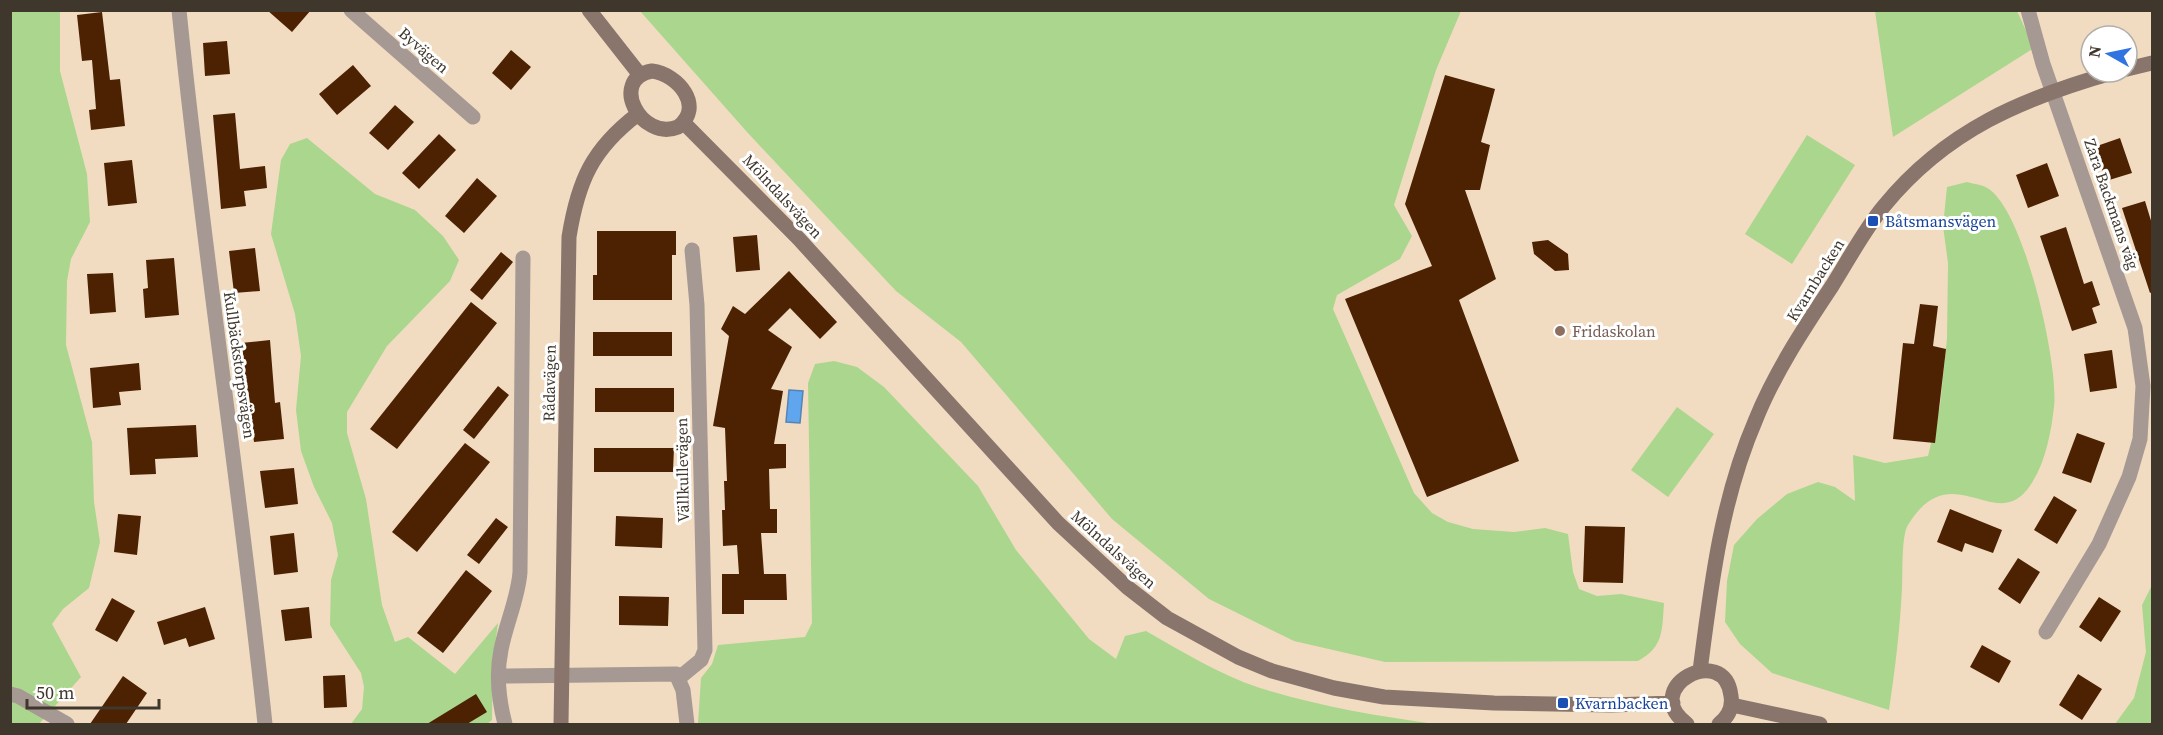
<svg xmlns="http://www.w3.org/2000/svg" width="2163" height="735" viewBox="0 0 2163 735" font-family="'Source Serif 4',serif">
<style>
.green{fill:#abd68d}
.water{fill:#5fa6ee;stroke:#5584b4;stroke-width:1.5}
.building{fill:#4d2202}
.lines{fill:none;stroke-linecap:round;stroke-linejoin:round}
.street{stroke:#a69892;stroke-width:15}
.secondary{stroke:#8a756d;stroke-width:15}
.transit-dot{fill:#1a4fb4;stroke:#fff;stroke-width:2}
.education-dot{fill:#8d6e63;stroke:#fff;stroke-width:2}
.labels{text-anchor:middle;stroke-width:6;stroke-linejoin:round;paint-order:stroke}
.street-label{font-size:16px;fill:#3f362c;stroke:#fff}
.transit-label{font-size:16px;fill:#164399;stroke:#fff;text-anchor:start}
.education-label{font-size:16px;fill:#785e54;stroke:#fff;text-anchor:start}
</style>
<rect width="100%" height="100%" fill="#f1dcc2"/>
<path class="green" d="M 10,11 L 60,11 L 60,71 L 87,174 L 90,222 L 71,259 L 67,281 L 66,345 L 92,442 L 94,502 L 100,542 L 89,588 L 63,609 L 52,624 L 81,677 L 39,724 L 10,724 Z
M 640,11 L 1461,11 L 1436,70 L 1394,205 L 1412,236 L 1400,259 L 1337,295 L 1333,309 L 1414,493 L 1432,513 L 1448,522 L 1473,529 L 1514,532 L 1545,528 L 1568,534 L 1573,572 L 1579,589 L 1597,596 L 1621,594 L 1664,603 C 1662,630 1664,647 1638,661 L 1385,662 L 1294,641 L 1209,599 L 1112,519 L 961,342 L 896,291 L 747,132 Z
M 1875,11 L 2017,11 L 2034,48 L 1893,137 Z
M 1807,135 L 1855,165 L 1792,264 L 1745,234 Z
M 307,138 L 375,194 L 415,210 L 443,236 L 459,260 L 450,281 L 387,346 L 347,412 L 347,433 L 366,499 L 382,605 L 395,642 L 408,637 L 455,674 L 498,623 L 493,660 L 492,720 L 487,724 L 351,724 L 362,709 L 364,687 L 361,673 L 330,625 L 331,580 L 338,555 L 332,523 L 314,487 L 301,451 L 296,410 L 301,356 L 295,314 L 271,234 L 281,160 L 290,144 Z
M 1967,182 C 1974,184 1984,185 1989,189 C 2025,214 2059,365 2054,407 C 2051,434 2044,471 2025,492 C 1992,529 1950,456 1908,525 C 1901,536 1903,574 1902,588 C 1900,629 1895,670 1889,710 L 1772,673 L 1740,644 L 1725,622 L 1727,581 L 1734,545 L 1757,519 L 1787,494 L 1818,482 L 1835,487 L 1855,501 L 1853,455 L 1885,463 L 1928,456 L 1940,406 L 1947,338 L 1948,263 L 1943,226 L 1947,187 Z
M 834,361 L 857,367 L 884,387 L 978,486 L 1016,550 L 1089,639 L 1116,659 L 1125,636 L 1146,631 C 1183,652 1220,675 1260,688 C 1317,706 1376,716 1435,724 L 698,724 L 701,678 L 712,664 L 718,645 L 805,637 L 812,623 L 808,383 L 815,364 Z
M 1677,407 L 1714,434 L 1668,497 L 1631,470 Z
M 2152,585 L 2152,724 L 2115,724 L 2134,698 L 2146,652 L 2142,605 Z"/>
<path class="water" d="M 789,390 L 803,391 L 800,423 L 786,422 Z"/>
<path class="building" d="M 267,10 L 311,10 L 292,32 Z
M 102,12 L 110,80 L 120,79 L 125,126 L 91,130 L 89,110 L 96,109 L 92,60 L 82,61 L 77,15 Z
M 227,41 L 230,74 L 205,76 L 203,43 Z
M 511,50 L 531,67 L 511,90 L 492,73 Z
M 353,65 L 371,86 L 337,115 L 319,94 Z
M 1445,75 L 1495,89 L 1481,142 L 1490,145 L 1480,190 L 1465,190 L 1496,279 L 1459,300 L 1519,461 L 1427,497 L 1345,299 L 1432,266 L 1405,204 Z
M 395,105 L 414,122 L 388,150 L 369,133 Z
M 235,113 L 240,169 L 265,166 L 267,188 L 244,191 L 246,206 L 221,209 L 213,115 Z
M 439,134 L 456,150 L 419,189 L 402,173 Z
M 2120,138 L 2132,173 L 2106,181 L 2094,147 Z
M 132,160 L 137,203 L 108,206 L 104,163 Z
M 2047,163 L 2059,196 L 2028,208 L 2016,175 Z
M 477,178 L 497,196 L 464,233 L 445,216 Z
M 2145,201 L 2152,224 L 2152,292 L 2150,293 L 2122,208 Z
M 2066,227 L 2084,284 L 2092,281 L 2100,305 L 2092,308 L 2097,323 L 2072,331 L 2040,236 Z
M 597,231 L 676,231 L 676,255 L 672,255 L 672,300 L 593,300 L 593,275 L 597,275 Z
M 757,235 L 760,270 L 736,272 L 733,237 Z
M 1548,240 L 1568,254 L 1569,270 L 1555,271 L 1534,254 L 1532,242 Z
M 255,248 L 260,291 L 234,293 L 229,251 Z
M 501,252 L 513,262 L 482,300 L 470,290 Z
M 174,258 L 179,315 L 145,318 L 143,289 L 148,288 L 146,260 Z
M 789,271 L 837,322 L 820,339 L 790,308 L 768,330 L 792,347 L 771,389 L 783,391 L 774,444 L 786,444 L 786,468 L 769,469 L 770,509 L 777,509 L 777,533 L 761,533 L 764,574 L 786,574 L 787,600 L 744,600 L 744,614 L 722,614 L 722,574 L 739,574 L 737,545 L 723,546 L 722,510 L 725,510 L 724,481 L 727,481 L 725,428 L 713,426 L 729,336 L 721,329 L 733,306 L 745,314 Z
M 113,273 L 116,312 L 90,314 L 87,274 Z
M 471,302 L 497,323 L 397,449 L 370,429 Z
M 1920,304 L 1938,306 L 1933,346 L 1946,349 L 1935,443 L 1893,439 L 1903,343 L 1914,344 Z
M 593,332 L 672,332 L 672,356 L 593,356 Z
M 270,340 L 275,403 L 280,402 L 284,439 L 254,442 L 241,343 Z
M 2112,350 L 2117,388 L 2090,392 L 2084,354 Z
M 139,363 L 141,390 L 119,392 L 121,405 L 93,408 L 90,368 Z
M 498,386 L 509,395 L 474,439 L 463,430 Z
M 595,388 L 674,388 L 674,412 L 595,412 Z
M 196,425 L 198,457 L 155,459 L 156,474 L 130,475 L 127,428 Z
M 2077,433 L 2105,443 L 2091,483 L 2062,473 Z
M 465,443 L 490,462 L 417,552 L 392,532 Z
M 594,448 L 674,448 L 673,472 L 594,472 Z
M 294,468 L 298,504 L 265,508 L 260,471 Z
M 2054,496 L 2077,510 L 2057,544 L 2034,530 Z
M 1950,509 L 2002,530 L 1993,553 L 1965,543 L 1962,552 L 1937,542 Z
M 118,514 L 141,516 L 137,555 L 114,552 Z
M 616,516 L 663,518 L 662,548 L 615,546 Z
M 496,518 L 508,527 L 479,564 L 467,555 Z
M 1585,526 L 1625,527 L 1623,583 L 1583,582 Z
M 294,533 L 298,572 L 274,575 L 270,536 Z
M 2018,558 L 2040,572 L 2020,604 L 1998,589 Z
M 466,570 L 492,591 L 443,653 L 417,633 Z
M 619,596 L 669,597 L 668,626 L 619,625 Z
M 2099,597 L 2121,611 L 2101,642 L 2079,627 Z
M 112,598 L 135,611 L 117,642 L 95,630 Z
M 205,607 L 215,639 L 189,647 L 186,638 L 164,645 L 157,622 Z
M 309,607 L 312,638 L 285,641 L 281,610 Z
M 1982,645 L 2011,661 L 1999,683 L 1970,667 Z
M 2078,674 L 2102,689 L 2082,720 L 2059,705 Z
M 345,675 L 347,707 L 324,708 L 323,676 Z
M 123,676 L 147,693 L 126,724 L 90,724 Z
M 476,694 L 487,712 L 467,724 L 427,724 Z"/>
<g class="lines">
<path class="street" d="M 179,10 C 203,249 240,486 265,724
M 351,10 L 473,117
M 2028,10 L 2043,64 L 2135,328 L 2143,386 L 2140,439 L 2129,477 L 2099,544 L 2046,632
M 499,676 L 676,674 L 683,690 L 687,724
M 679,678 L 701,660 L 705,650 L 697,305 L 692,250
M 10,694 L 18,696 L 67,724
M 505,724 C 499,701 496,674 501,650 C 506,623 518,599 520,572 L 523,258"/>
<path class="secondary" d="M 589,10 L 640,75
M 2127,69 L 2152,63
M 652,71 C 678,74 705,107 678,127 C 641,142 608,79 652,71 Z
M 684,123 L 799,239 L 1058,523 L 1127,587 L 1167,618 L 1238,657 L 1272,671 L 1334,688 L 1384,697 L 1494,703 L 1611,705 L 1673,703
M 1700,671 C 1711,585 1721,500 1756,419 C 1775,372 1804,328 1832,286 C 1849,259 1864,230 1884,206 C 1946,130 2023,98 2115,72
M 1732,705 L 1820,724
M 561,724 L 569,237 C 578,181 592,149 638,114
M 1687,724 C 1638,688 1725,641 1731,696 C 1733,708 1728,717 1719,724"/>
</g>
<g class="transit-dot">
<rect x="1867" y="215" width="12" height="12" rx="3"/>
<rect x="1557" y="697" width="12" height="12" rx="3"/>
</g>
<circle class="education-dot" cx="1560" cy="331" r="6"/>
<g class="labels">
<g class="street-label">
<text transform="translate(424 50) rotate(41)" y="6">Byvägen</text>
<text transform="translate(783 196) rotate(47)" y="6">Mölndalsvägen</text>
<text transform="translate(2112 204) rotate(71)" y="6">Zara Backmans väg</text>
<text transform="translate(1815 280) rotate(-58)" y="6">Kvarnbacken</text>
<text transform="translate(240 365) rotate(82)" y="6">Kullbäckstorpsvägen</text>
<text transform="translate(549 383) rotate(-89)" y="6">Rådavägen</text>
<text transform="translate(682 470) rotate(-91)" y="6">Vällkullevägen</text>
<text transform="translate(1114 549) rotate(42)" y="6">Mölndalsvägen</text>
</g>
<g class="transit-label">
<text x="1885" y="227">Båtsmansvägen</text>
<text x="1575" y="709">Kvarnbacken</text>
</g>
<g class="education-label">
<text x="1572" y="337">Fridaskolan</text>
</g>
</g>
<rect width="2163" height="735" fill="none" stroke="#3f362c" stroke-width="24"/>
<g transform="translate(2109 54) rotate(279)"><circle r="28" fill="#ffffff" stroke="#b2afab" stroke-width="1.5"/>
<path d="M0-4.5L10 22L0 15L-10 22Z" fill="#3074e1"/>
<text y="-9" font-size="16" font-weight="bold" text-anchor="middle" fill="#3f362c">N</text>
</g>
<path d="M27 699v9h132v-9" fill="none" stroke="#3f362c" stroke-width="3"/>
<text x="36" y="699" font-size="18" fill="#3f362c" stroke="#ffffff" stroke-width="4.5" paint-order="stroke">50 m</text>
</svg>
